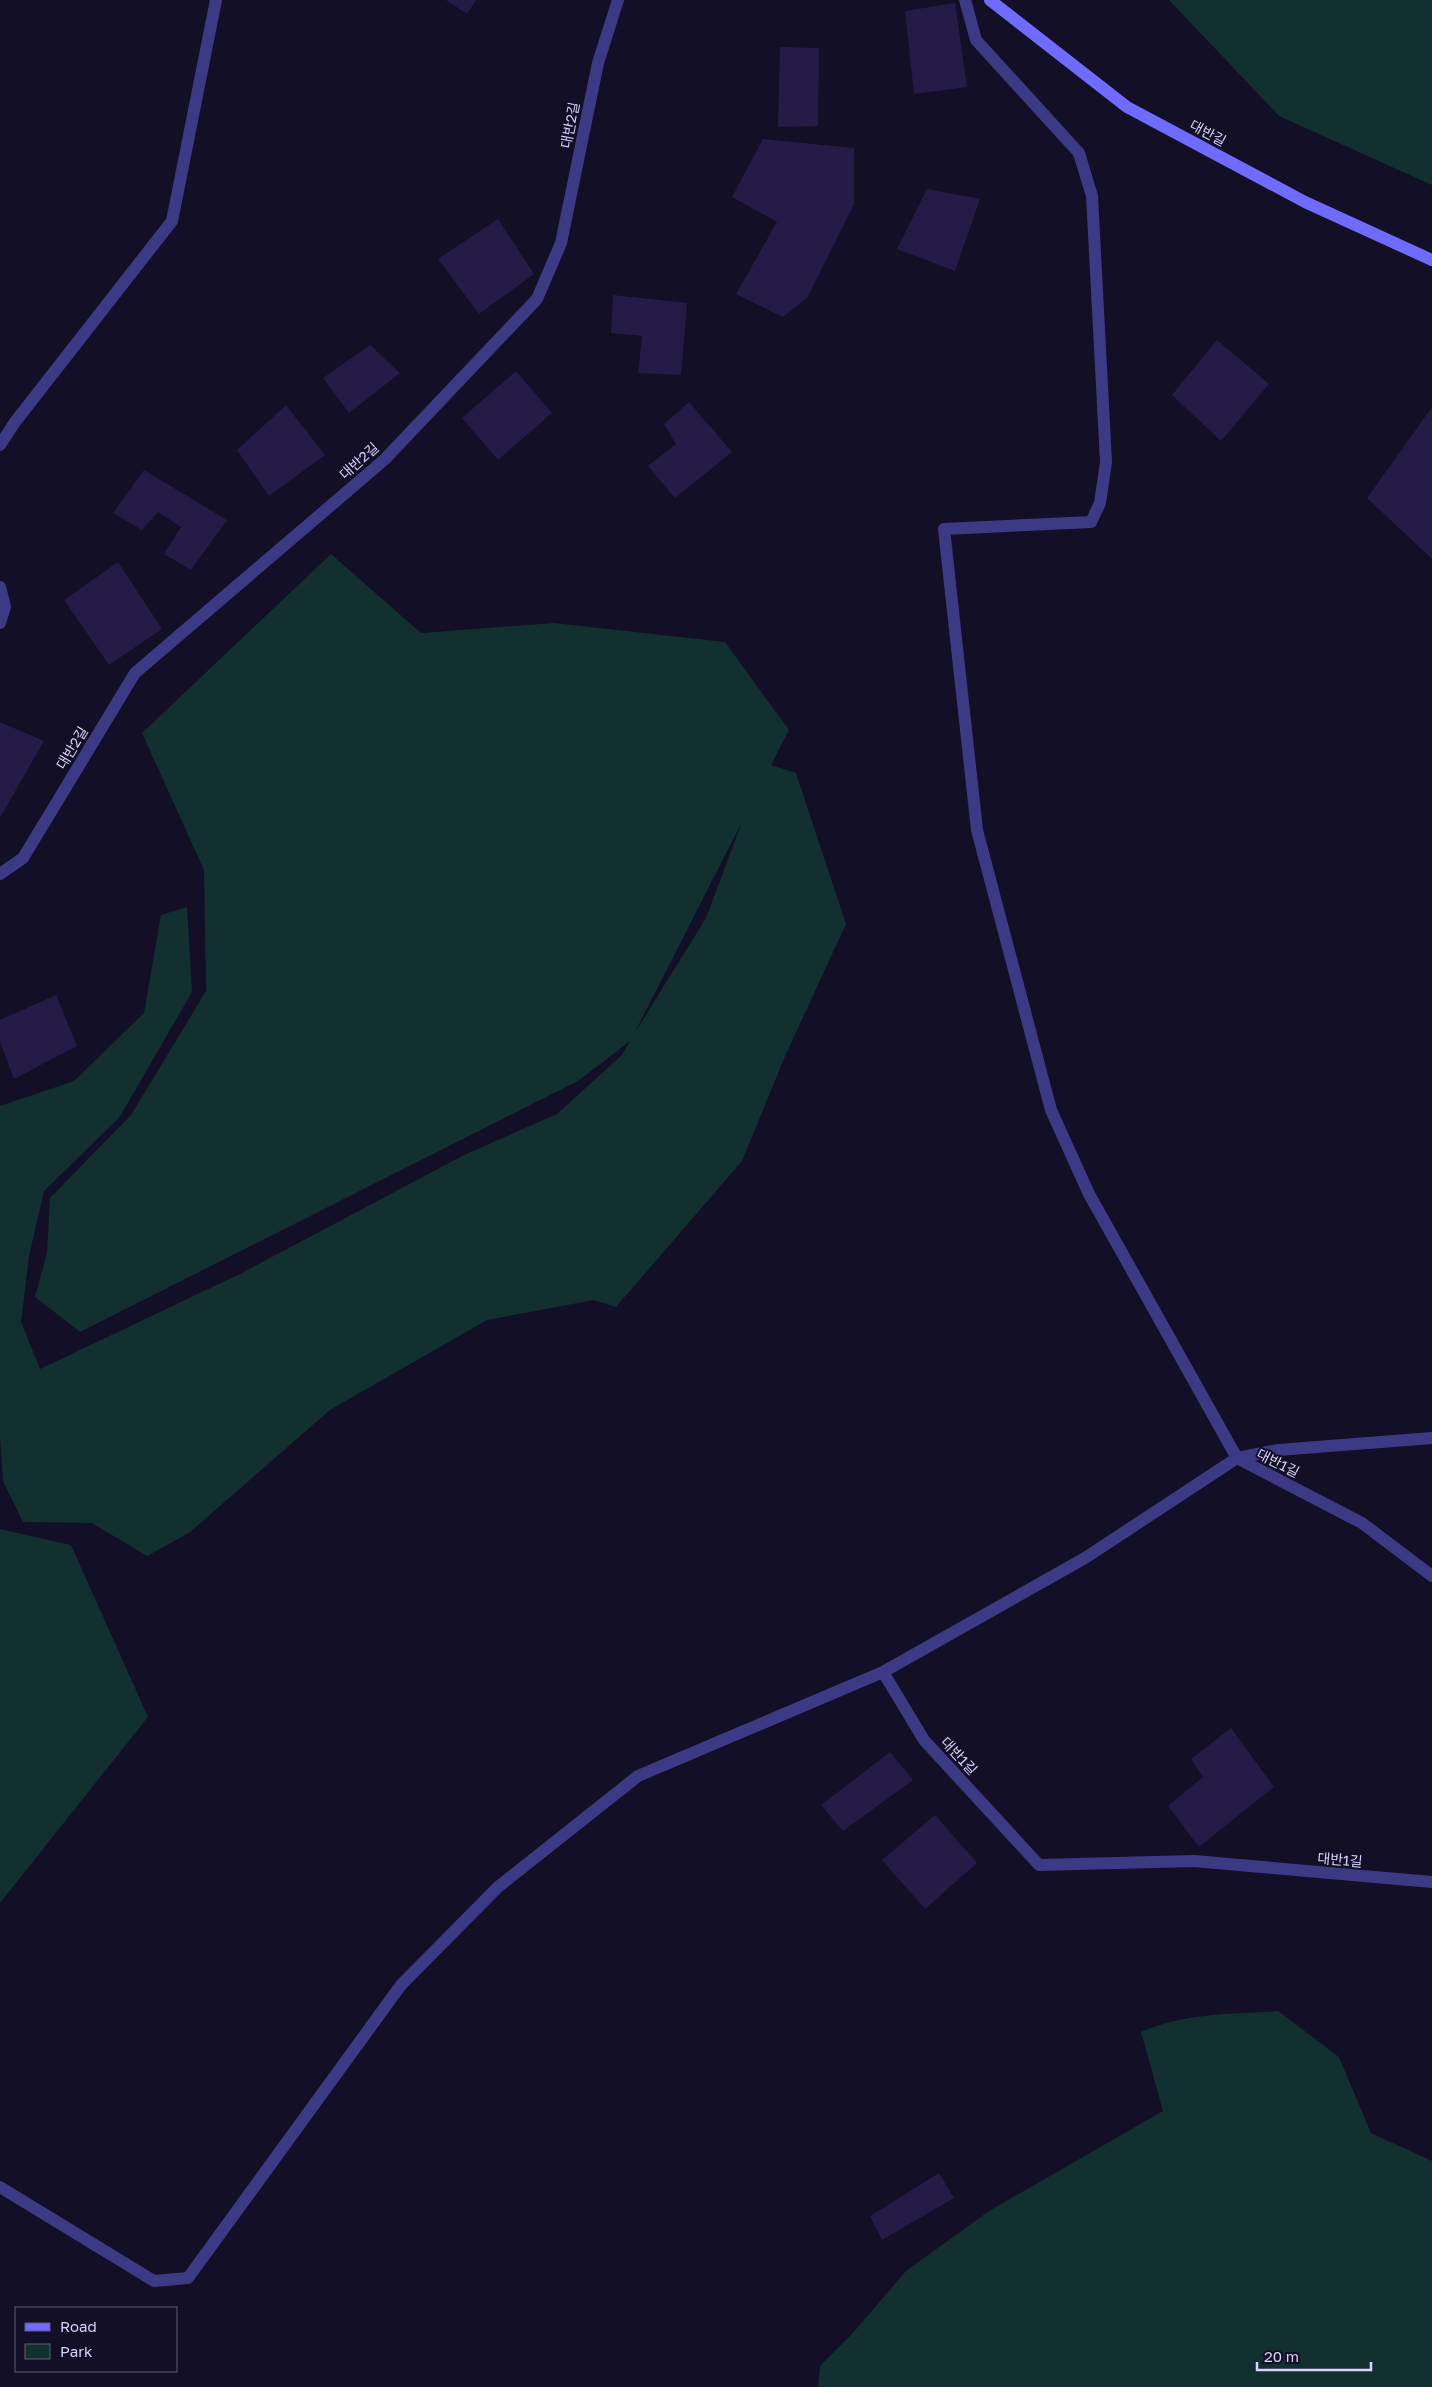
<svg xmlns="http://www.w3.org/2000/svg" width="1432" height="2387" viewBox="0 0 1432 2387" font-family="'Golos Text','Noto Sans KR',sans-serif">
<style>
.green{fill:#12302f;fill-rule:evenodd}
.building{fill:#241b47}
.lines{fill:none;stroke-linecap:round;stroke-linejoin:round}
.lane{stroke:#3d3a85;stroke-width:12}
.secondary{stroke:#6f6bff;stroke-width:12}
.labels{text-anchor:middle;stroke-width:4;stroke-linejoin:round;paint-order:stroke}
.street-label{font-size:14px;fill:#d9d4ff;stroke:#130f26}
</style>
<rect width="100%" height="100%" fill="#130f26"/>
<path class="green" d="M 1169,0 L 1432,0 L 1432,185 L 1279,116 Z
M 331,554 L 421,633 L 554,623 L 725,642 L 789,730 L 771,765 L 796,773 L 846,924 L 786,1054 L 742,1161 L 616,1307 L 594,1300 L 487,1320 L 330,1410 L 189,1533 L 147,1556 L 92,1523 L 23,1522 L 3,1481 L 0,1436 L 0,1106 L 74,1081 L 144,1013 L 161,915 L 187,907 L 192,992 L 119,1118 L 44,1191 L 29,1256 L 21,1322 L 40,1369 L 242,1273 L 464,1155 L 557,1114 L 622,1055 L 630,1041 L 578,1081 L 80,1332 L 35,1297 L 47,1253 L 50,1198 L 131,1115 L 206,991 L 204,870 L 142,733 ZM 742,822 L 706,918 L 634,1034 Z
M 0,1529 L 71,1545 L 148,1717 L 0,1903 Z
M 1278,2011 L 1339,2057 L 1371,2133 L 1432,2161 L 1432,2387 L 818,2387 L 820,2366 L 852,2334 L 906,2271 L 989,2211 L 1163,2111 L 1141,2032 C 1182,2013 1233,2014 1278,2011 Z"/>
<path class="building" d="M 446,0 L 476,0 L 467,14 Z
M 955,3 L 967,87 L 914,94 L 905,11 Z
M 780,47 L 819,48 L 818,126 L 778,127 Z
M 763,139 L 854,148 L 854,204 L 807,298 L 783,317 L 736,294 L 777,222 L 732,197 Z
M 927,189 L 980,199 L 955,271 L 897,249 Z
M 498,219 L 534,274 L 479,314 L 438,259 Z
M 613,295 L 687,303 L 681,375 L 638,373 L 642,336 L 611,333 Z
M 1217,340 L 1269,384 L 1221,441 L 1172,395 Z
M 370,345 L 400,373 L 349,413 L 323,378 Z
M 516,371 L 552,413 L 498,460 L 462,418 Z
M 689,402 L 732,452 L 675,498 L 648,466 L 676,444 L 664,424 Z
M 286,405 L 325,455 L 269,496 L 237,450 Z
M 1432,407 L 1432,559 L 1367,498 Z
M 144,470 L 227,520 L 191,570 L 164,554 L 181,527 L 158,512 L 142,530 L 113,513 Z
M 118,562 L 162,629 L 109,665 L 64,600 Z
M 0,722 L 44,741 L 0,818 Z
M 56,995 L 77,1046 L 14,1079 L 0,1042 L 0,1020 Z
M 1231,1728 L 1274,1787 L 1199,1847 L 1168,1806 L 1203,1777 L 1191,1759 Z
M 890,1752 L 913,1780 L 843,1831 L 821,1805 Z
M 935,1815 L 977,1863 L 925,1909 L 882,1860 Z
M 939,2173 L 954,2198 L 882,2240 L 870,2216 Z"/>
<g class="lines">
<path class="lane" d="M 965,0 L 976,40 L 1079,153 L 1092,196 L 1106,462 L 1100,503 L 1091,522 L 944,529 L 977,830 L 1051,1110 L 1089,1194 L 1237,1458
M 0,445 L 15,422 L 172,221 L 216,0
M 0,587 L 5,607 L 0,623
M 0,874 L 23,858 L 135,673 L 384,460 L 537,299 L 561,243 L 598,63 L 618,0
M 1432,1438 L 1278,1450 L 1237,1458 L 1085,1558 L 883,1672 L 924,1740 L 1039,1865 L 1194,1861 L 1432,1882
M 1237,1458 L 1362,1523 L 1432,1576
M 0,2187 L 154,2281 L 188,2278 L 401,1985 L 498,1887 L 638,1776 L 883,1672"/>
<path class="secondary" d="M 990,0 L 1127,107 L 1305,202 L 1432,260"/>
</g>
<g class="labels">
<g class="street-label">
<text transform="translate(570 125) rotate(-79)" y="5">대반2길</text>
<text transform="translate(1208 133) rotate(28)" y="5">대반길</text>
<text transform="translate(359 461) rotate(-42)" y="5">대반2길</text>
<text transform="translate(72 748) rotate(-59)" y="5">대반2길</text>
<text transform="translate(1278 1463) rotate(27)" y="5">대반1길</text>
<text transform="translate(959 1756) rotate(47)" y="5">대반1길</text>
<text transform="translate(1340 1860) rotate(5)" y="5">대반1길</text>
</g>
</g>
<rect x="15" y="2307" width="162" height="65" fill="#130f26" stroke="#625e7d"/>
<rect x="25" y="2323" width="25" height="8" fill="#6f6bff" stroke="#625e7d"/>
<text x="60" y="2332" font-size="15" fill="#d9d4ff">Road</text>
<rect x="25" y="2344" width="25" height="15" fill="#12302f" stroke="#625e7d"/>
<text x="60" y="2357" font-size="15" fill="#d9d4ff">Park</text>
<path d="M1257 2362v8h114v-8" fill="none" stroke="#d9d4ff" stroke-width="2.5"/>
<text x="1264" y="2362" font-size="15" fill="#d9d4ff" stroke="#130f26" stroke-width="4" paint-order="stroke">20 m</text>
</svg>
